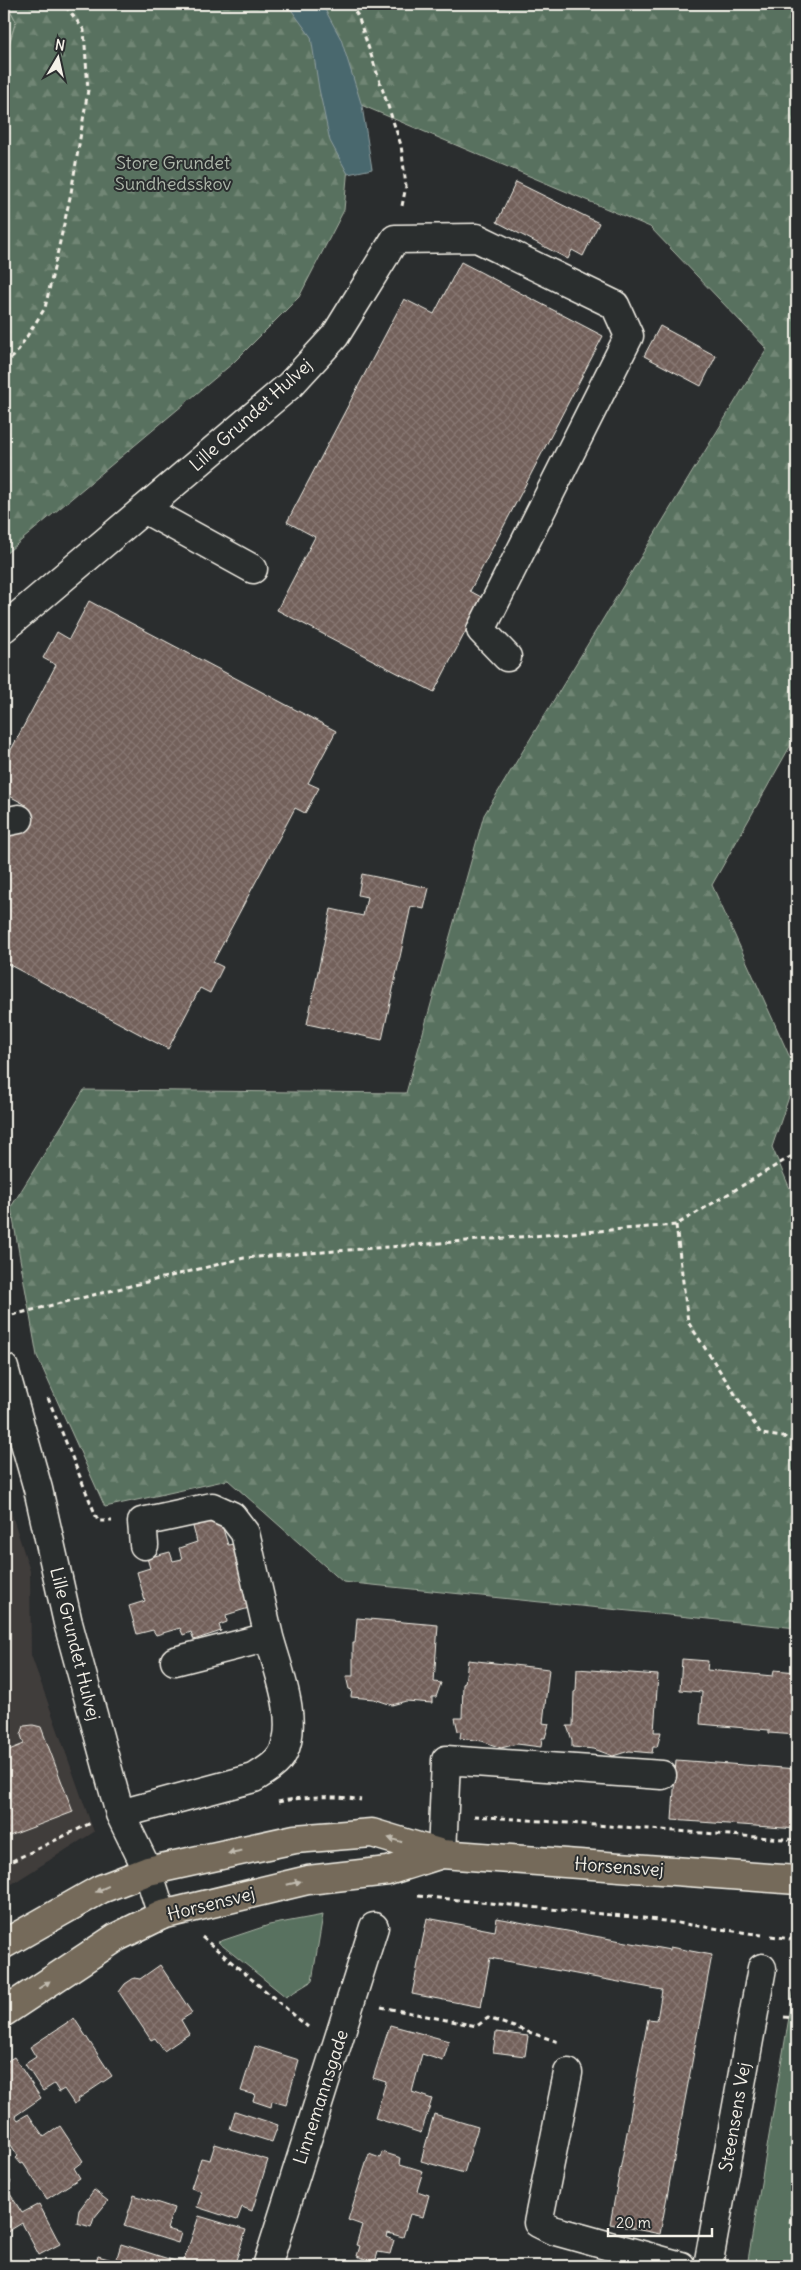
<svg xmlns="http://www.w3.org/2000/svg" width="801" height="2270" viewBox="0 0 801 2270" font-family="Delius,sans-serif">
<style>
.built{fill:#403c3b}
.green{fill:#58715e;stroke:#a6b1a3}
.forest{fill:url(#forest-firs);stroke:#a6b1a3}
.water{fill:#4a676e;stroke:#8e9e9f}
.building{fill:url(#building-cross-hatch);stroke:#f4f1e8}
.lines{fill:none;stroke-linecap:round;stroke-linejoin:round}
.minor-casing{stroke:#f4f1e8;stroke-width:31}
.major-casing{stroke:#f4f1e8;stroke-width:31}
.path{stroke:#f4f1e8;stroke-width:3;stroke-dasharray:5 4;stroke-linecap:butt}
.minor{stroke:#2a2d2e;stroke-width:28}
.major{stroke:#746a5a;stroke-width:28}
.oneway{fill:#c1bbaf}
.labels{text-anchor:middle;stroke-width:4;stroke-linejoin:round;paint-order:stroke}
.park-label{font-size:18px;fill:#aeb7aa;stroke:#2a2d2e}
.street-label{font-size:18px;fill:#f4f1e8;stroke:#2a2d2e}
</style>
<defs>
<pattern id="forest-firs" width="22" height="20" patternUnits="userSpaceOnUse" patternTransform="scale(1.25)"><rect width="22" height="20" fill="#58715e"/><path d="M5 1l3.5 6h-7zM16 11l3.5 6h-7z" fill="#718675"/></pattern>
<pattern id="building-cross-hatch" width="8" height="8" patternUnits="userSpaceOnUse" patternTransform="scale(1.25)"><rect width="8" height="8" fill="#72605a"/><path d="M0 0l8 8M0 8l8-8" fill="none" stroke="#877772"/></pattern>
</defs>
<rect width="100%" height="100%" fill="#2a2d2e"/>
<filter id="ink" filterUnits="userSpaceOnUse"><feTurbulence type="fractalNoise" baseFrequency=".02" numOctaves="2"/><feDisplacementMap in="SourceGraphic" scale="10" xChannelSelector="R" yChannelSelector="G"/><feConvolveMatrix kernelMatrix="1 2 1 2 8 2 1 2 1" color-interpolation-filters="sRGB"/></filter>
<g filter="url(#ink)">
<path class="built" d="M 4,1490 L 30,1571 L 31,1655 L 94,1832 L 4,1889 Z"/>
<path class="green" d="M 4,4 L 7,4 L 16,21 L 4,61 Z
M 323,1915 L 312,1981 L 286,1997 L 218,1942 L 269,1925 Z
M 797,1970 L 797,2266 L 747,2266 Z"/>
<path class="forest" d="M 7,4 L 797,4 L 797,734 L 712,885 L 797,1073 L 772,1147 L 797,1205 L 797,1628 L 343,1582 L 228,1480 L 105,1507 L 37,1356 L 11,1207 L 84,1090 L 406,1093 L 484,815 L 767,349 L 650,227 L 354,102 L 344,210 L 299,297 L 233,363 L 4,555 L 4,61 L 16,21 Z"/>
<path class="water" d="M 287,4 L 322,4 L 341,39 L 362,106 L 372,169 L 348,174 L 330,141 L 319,89 L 311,37 Z"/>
<path class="building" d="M 516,182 L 599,223 L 583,256 L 572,250 L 568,259 L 497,222 Z
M 461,262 L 603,336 L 470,591 L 483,598 L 434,692 L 277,610 L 315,537 L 287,522 L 404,299 L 434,314 Z
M 660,326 L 716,356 L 701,386 L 644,356 Z
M 89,601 L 336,731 L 308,783 L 319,788 L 305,813 L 295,808 L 213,962 L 223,967 L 210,993 L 200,988 L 168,1049 L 4,962 L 4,848 L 26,805 L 4,793 L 4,763 L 56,665 L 43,658 L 57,632 L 69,639 Z
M 362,874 L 429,888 L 424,909 L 411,906 L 382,1040 L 307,1024 L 331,909 L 363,916 L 367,897 L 358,895 Z
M 191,1519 L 220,1519 L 228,1545 L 234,1544 L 252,1607 L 226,1615 L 227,1622 L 219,1625 L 221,1631 L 194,1640 L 191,1632 L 183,1635 L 180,1628 L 156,1635 L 153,1630 L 137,1634 L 129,1606 L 145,1601 L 137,1572 L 150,1568 L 147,1558 L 170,1552 L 173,1561 L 182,1559 L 179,1548 L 197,1542 Z
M 357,1618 L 438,1625 L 434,1682 L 441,1683 L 436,1697 L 432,1697 L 432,1703 L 406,1701 L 392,1705 L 374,1699 L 351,1697 L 352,1690 L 349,1689 L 346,1676 L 353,1676 L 353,1643 L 355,1643 Z
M 682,1659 L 708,1661 L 707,1670 L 773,1676 L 774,1670 L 797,1672 L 797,1735 L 769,1733 L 769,1730 L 700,1724 L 702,1692 L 680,1690 Z
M 468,1660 L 549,1669 L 543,1723 L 549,1724 L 545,1738 L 542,1738 L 541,1747 L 517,1744 L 501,1748 L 482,1741 L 460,1738 L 461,1732 L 458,1731 L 455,1718 L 462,1718 L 463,1684 L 465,1683 Z
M 577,1669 L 658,1675 L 654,1732 L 661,1732 L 657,1747 L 653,1747 L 652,1753 L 629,1751 L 613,1756 L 594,1749 L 572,1747 L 572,1740 L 567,1726 L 573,1726 L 574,1692 L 576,1691 Z
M 33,1725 L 41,1727 L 73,1812 L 4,1838 L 4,1752 L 24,1744 L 21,1735 L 24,1726 Z
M 676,1760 L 797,1769 L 797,1829 L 672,1820 Z
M 427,1918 L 495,1931 L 497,1918 L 670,1950 L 670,1947 L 712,1955 L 660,2234 L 610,2224 L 648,2019 L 657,2020 L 662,1990 L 490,1958 L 481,2007 L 412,1994 Z
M 160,1965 L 192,2013 L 181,2020 L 189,2034 L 164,2051 L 155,2038 L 151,2040 L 119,1992 L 125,1984 L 134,1978 L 140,1979 Z
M 74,2018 L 112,2076 L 78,2099 L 79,2101 L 74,2104 L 64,2089 L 59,2092 L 54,2084 L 43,2091 L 25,2064 L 36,2057 L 30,2047 Z
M 390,2025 L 449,2041 L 443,2061 L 422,2054 L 412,2092 L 432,2099 L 421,2133 L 375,2118 L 386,2082 L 373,2078 Z
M 496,2032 L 528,2036 L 525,2056 L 493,2052 Z
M 255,2046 L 299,2060 L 286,2105 L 272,2101 L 271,2107 L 253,2101 L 255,2095 L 241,2091 Z
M 14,2057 L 41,2098 L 15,2116 L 18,2120 L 28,2114 L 44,2137 L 60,2126 L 83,2161 L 74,2168 L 80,2178 L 47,2199 L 23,2163 L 21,2164 L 16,2158 L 18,2156 L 4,2134 L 4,2130 L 9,2126 L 6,2122 L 4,2123 L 4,2063 Z
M 235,2111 L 278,2125 L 272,2142 L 230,2129 Z
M 434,2114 L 478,2127 L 464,2173 L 421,2161 Z
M 215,2144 L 268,2160 L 252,2211 L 242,2207 L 237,2220 L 197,2207 L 201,2195 L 200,2191 L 191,2188 L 201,2158 L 210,2160 Z
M 382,2152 L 401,2158 L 400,2164 L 423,2171 L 417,2191 L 429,2195 L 423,2217 L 410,2214 L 403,2237 L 388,2233 L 387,2237 L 394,2240 L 390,2254 L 378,2252 L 376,2259 L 371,2261 L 357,2256 L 360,2246 L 356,2245 L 362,2225 L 348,2220 L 369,2154 L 380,2158 Z
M 4,2172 L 11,2182 L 5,2186 L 22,2213 L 39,2204 L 60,2244 L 39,2255 L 22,2223 L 4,2234 Z
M 94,2190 L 108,2201 L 94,2218 L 91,2227 L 77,2223 L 79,2210 Z
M 134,2195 L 174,2208 L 167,2229 L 181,2233 L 178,2243 L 124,2226 Z
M 199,2216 L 246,2230 L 234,2266 L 182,2266 Z
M 121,2244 L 175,2261 L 173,2266 L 95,2266 L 98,2256 L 116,2261 Z
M 571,2261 L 591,2266 L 569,2266 Z"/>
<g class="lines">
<g class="minor-casing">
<path id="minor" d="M 144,509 L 253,569
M 4,628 L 290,385 L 335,336 L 395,239 L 477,238 L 615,305 L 629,336 L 481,630 L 507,657
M 4,822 L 19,819
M 4,1368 L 38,1489 L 68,1623 L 120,1814 L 148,1871 L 162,1915
M 144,1545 L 142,1522 L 212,1507 L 232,1516 L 245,1533 L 269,1637
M 120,1814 L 254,1778 C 264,1772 278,1764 283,1753 C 299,1721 278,1670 269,1637 L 175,1661
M 442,1854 L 446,1760 L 662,1775
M 568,2073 L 538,2223 L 552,2230 L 681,2266
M 267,2266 L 374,1927
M 708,2266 L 762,1968"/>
</g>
<g class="major-casing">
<path id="major" d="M 4,1944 L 101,1889 L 148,1871 L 295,1839 L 372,1833 L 442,1854 L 797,1880
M 4,2012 L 117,1937 L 162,1915 L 308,1880 L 388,1871 L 442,1854"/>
</g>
<path class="path" d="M 350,4 L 358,16 L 401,145 L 406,186 L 402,206
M 4,365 L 15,355 L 45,308 L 71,193 L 88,90 L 84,30 L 64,4
M 676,1225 L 688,1322 L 761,1434 L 797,1439
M 4,1317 L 244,1258 L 676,1225 L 797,1153
M 48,1398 L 98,1521 L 112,1521
M 278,1802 C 305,1796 335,1795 361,1800
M 474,1816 L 797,1840
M 4,1865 L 91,1823
M 418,1896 L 643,1918 L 762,1935
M 771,1936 L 797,1940
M 202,1937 L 308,2027
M 381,2007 L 477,2026 L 488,2018 L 561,2043
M 784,2017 L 797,2018
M 4,2048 L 10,2044
M 797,2192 L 792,2205 L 790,2224 L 797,2229"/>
<use href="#minor" class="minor"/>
<use href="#major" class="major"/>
</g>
<defs><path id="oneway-solid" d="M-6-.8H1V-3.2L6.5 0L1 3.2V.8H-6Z" transform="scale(1.25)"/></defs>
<g class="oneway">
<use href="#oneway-solid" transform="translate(395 1840) rotate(-163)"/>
<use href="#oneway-solid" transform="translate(235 1852) rotate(168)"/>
<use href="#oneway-solid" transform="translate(294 1883) rotate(-14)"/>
<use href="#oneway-solid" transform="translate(102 1889) rotate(155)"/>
<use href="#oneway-solid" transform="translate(44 1985) rotate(-34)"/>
</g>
</g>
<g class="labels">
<g class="park-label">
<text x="173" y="169">Store Grundet<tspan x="173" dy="21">Sundhedsskov</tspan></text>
</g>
<g class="street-label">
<text transform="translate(251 415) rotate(-42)" y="6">Lille Grundet Hulvej</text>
<text transform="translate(75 1644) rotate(76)" y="6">Lille Grundet Hulvej</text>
<text transform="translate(619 1867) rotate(4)" y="6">Horsensvej</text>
<text transform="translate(211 1904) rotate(-14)" y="6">Horsensvej</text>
<text transform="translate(321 2097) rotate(-72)" y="6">Linnemannsgade</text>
<text transform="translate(735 2117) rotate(-80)" y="6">Steensens Vej</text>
</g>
</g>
<rect width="801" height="2270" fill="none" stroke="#2a2d2e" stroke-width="20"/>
<rect x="10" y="10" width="781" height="2250" fill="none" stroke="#f4f1e8" stroke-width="2" filter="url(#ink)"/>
<g transform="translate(58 58) rotate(9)" stroke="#2a2d2e" stroke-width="4" paint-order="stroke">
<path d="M0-4L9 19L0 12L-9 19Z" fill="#f4f1e8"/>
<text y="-8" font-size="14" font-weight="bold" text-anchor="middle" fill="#f4f1e8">N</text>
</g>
<path d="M608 2228v8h104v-8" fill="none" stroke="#f4f1e8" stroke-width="2.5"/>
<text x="616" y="2228" font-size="15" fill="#f4f1e8" stroke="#2a2d2e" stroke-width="4" paint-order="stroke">20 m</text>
</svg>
